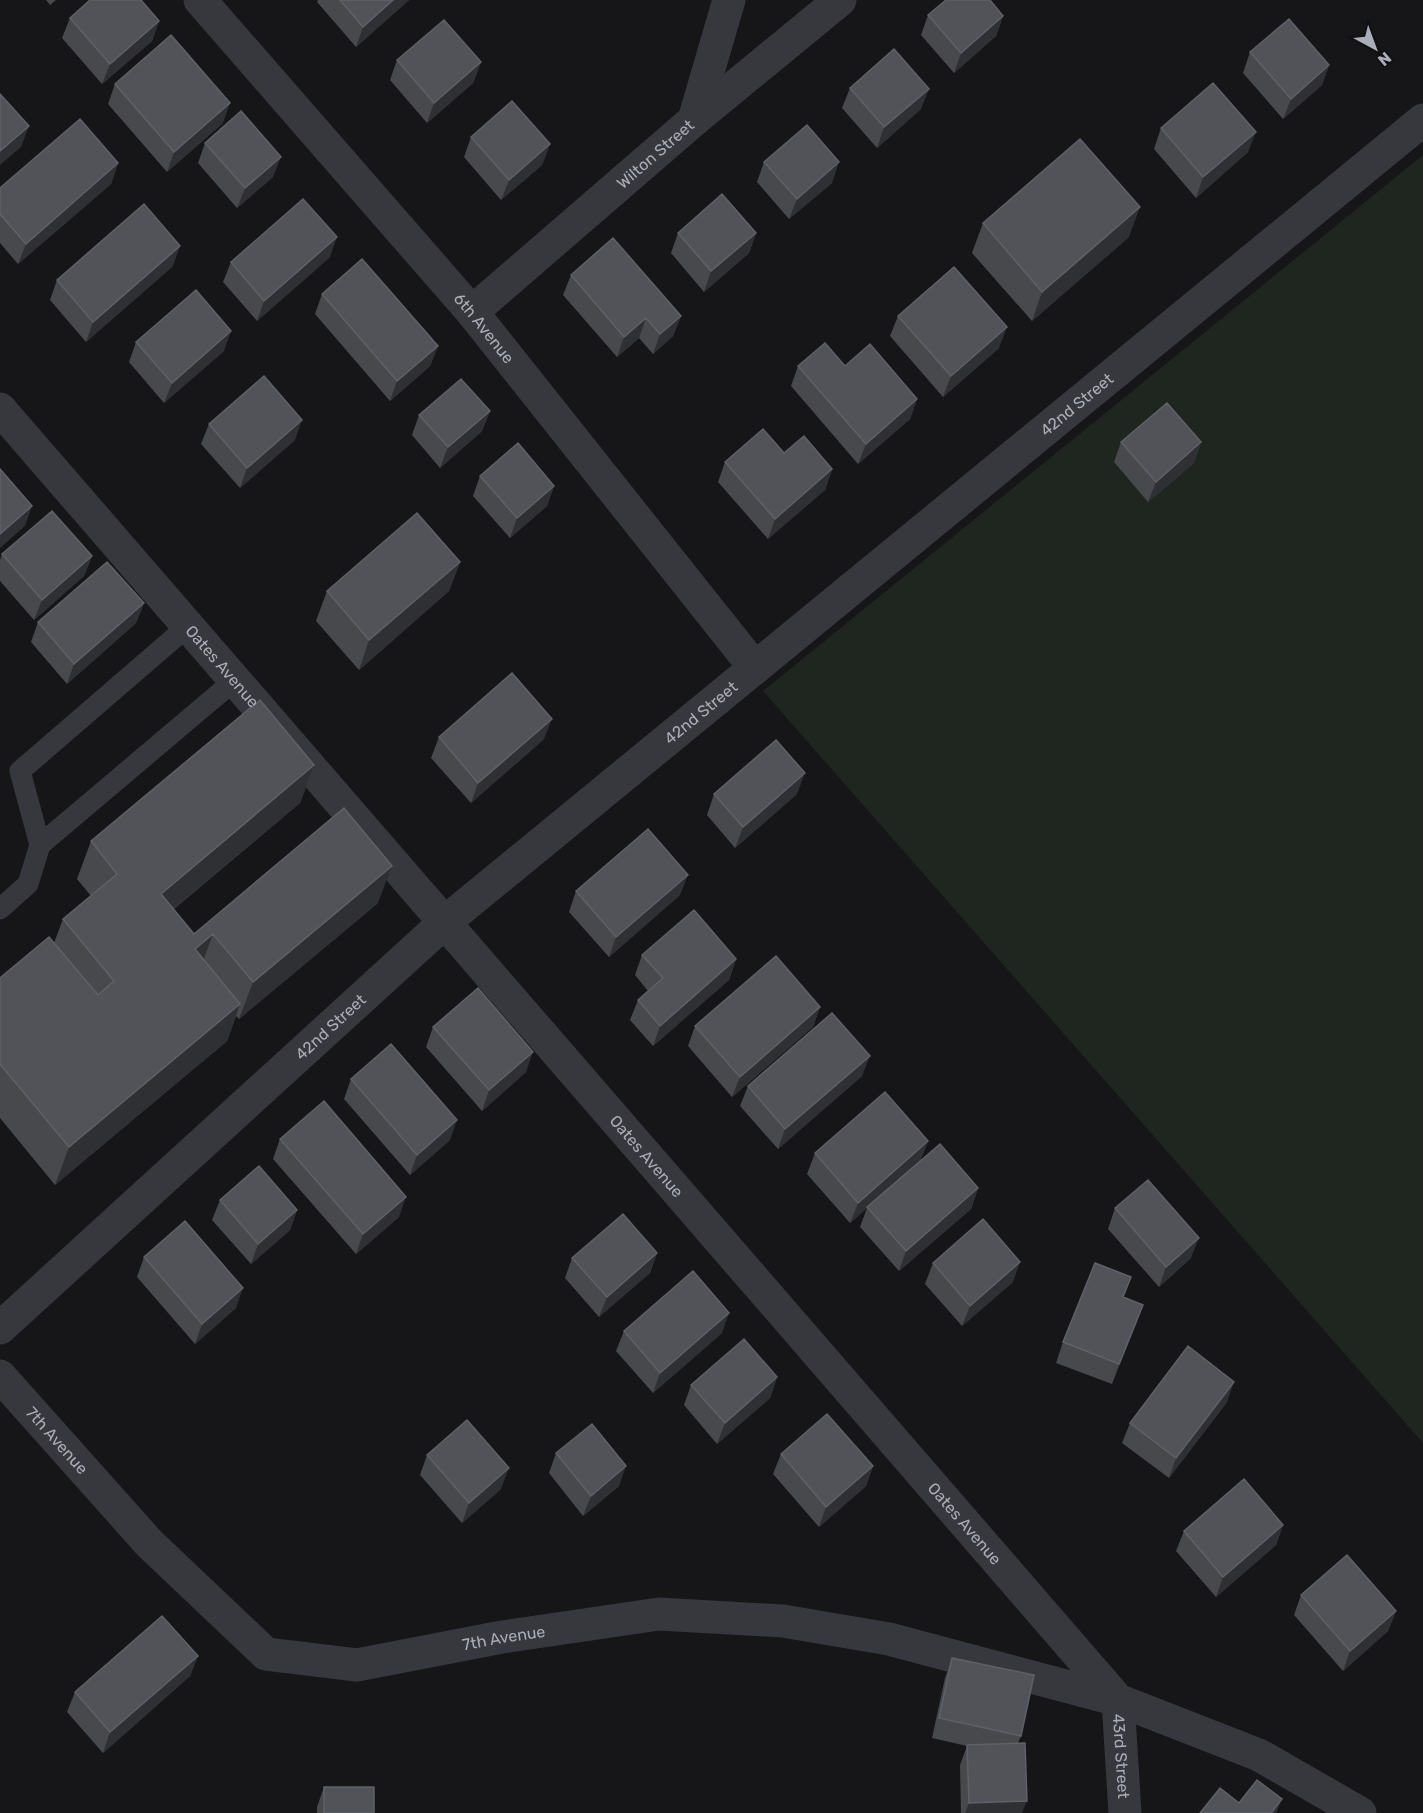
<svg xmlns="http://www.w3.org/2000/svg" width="1423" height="1813" viewBox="0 0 1423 1813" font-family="Rubik,sans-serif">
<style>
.green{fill:#1e261f}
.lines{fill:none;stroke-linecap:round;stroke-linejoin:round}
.lane{stroke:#37383d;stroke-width:21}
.street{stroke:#37383d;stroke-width:33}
.wall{fill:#47494d}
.shaded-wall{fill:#2f3033}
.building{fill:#525359;stroke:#5f6168;stroke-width:1.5}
.labels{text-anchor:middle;stroke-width:4.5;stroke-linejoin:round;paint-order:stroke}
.street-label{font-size:16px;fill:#a8adb8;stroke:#111113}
</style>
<rect width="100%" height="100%" fill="#161618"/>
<path class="green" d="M 1423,155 L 1423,1443 L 763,691 Z"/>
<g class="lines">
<path class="lane" d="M 40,845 L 20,771 L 188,626
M 0,909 L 28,884 L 40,845 L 235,680"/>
<g class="street">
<path id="s1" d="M 200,0 L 472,312 L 755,668"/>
<path d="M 694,120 L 729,0"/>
<path id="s2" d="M 472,312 L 694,120 L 840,0"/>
<path id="s3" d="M 0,409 L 1118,1700 L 1259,1755 L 1360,1813"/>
<path id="s4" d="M 0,1328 L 445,922 L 1423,120"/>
<path id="s5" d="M 0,1376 L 149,1543 L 266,1654 L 357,1665 L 502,1637 L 659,1614 L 783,1621 L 889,1639 L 1118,1700 L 1125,1813"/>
</g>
</g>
<path class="wall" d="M 46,0 L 56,0 L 50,5 Z
M 318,0 L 409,0 L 356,47 L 317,2 Z
M 928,15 L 1003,16 L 996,36 L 954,73 L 921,35 Z
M 70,18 L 159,21 L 152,41 L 102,84 L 62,38 Z
M 1250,52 L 1329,65 L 1322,85 L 1283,119 L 1243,73 Z
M 397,60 L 481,62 L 473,83 L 427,123 L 390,80 Z
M 115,84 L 223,123 L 167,172 L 108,104 Z
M 850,88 L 921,109 L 877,148 L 842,108 Z
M 1161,128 L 1248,152 L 1196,198 L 1154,149 Z
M 471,137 L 550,144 L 542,165 L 501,200 L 464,157 Z
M 205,143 L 273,177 L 237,208 L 198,163 Z
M 764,162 L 832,183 L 789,219 L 757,182 Z
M 118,163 L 111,184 L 18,264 L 0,243 L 0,188 Z
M 983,223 L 1129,237 L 1032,321 L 972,253 Z
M 678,233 L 756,233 L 749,253 L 704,292 L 671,253 Z
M 330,257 L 257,321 L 223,282 L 231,262 Z
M 173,266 L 86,342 L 50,300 L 57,280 Z
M 571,275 L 681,316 L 673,336 L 653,354 L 639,338 L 617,357 L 563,295 Z
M 322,294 L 438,346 L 430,366 L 390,401 L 315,314 Z
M 898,316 L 999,348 L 943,397 L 890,336 Z
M 136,342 L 224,351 L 164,403 L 129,362 Z
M 798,366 L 845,366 L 917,399 L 910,419 L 858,464 L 791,386 Z
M 490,411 L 482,431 L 440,468 L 412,435 L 419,415 Z
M 209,424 L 295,440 L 240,488 L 201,444 Z
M 1121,442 L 1201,442 L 1194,463 L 1148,502 L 1114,462 Z
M 784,453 L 832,469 L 825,490 L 768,539 L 718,482 L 725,462 Z
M 480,476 L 554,486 L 547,506 L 510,538 L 473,496 Z
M 2,554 L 92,556 L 84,576 L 34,620 L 0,581 L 0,560 Z
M 460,562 L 449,591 L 359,670 L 316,621 L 327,591 Z
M 144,603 L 136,623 L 67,684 L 31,642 L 38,622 Z
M 439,737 L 544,739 L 471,803 L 431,758 Z
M 314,765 L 300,803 L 174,909 L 194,934 L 378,903 L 239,1019 L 236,1016 L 227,1041 L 55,1185 L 0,1118 L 0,978 L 54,943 L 63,919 L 91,896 L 77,879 L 91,841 Z
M 714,794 L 797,794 L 735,848 L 707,815 Z
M 576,891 L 680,895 L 609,957 L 569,912 Z
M 642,955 L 736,959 L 729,980 L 653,1046 L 630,1020 L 638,1000 L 648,991 L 635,975 Z
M 820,1007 L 813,1027 L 732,1097 L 688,1046 L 695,1026 Z
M 433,1027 L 526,1072 L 482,1111 L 426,1047 Z
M 862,1076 L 778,1149 L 740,1106 L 748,1086 Z
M 351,1079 L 450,1140 L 410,1175 L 344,1099 Z
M 280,1139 L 399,1217 L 356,1254 L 273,1159 Z
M 928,1141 L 920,1161 L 978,1188 L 971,1209 L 899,1271 L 860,1227 L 867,1208 L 850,1223 L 807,1174 L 815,1153 Z
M 220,1200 L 297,1210 L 290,1230 L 251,1264 L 212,1220 Z
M 1115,1208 L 1191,1258 L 1159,1287 L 1108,1229 Z
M 657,1253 L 650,1273 L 599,1317 L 565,1278 L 572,1258 Z
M 144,1257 L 236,1308 L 195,1344 L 137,1277 Z
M 933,1263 L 1013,1282 L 962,1326 L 925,1284 Z
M 1143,1305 L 1112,1384 L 1056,1363 L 1063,1342 Z
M 624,1331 L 722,1333 L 653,1393 L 616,1351 Z
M 777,1377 L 770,1398 L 717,1444 L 684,1405 L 691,1385 Z
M 1227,1402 L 1169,1478 L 1122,1443 L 1130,1423 Z
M 556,1453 L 619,1486 L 583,1516 L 549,1473 Z
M 781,1454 L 873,1466 L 866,1486 L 819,1527 L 773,1474 Z
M 427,1455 L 501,1489 L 462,1523 L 420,1475 Z
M 1283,1525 L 1276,1545 L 1216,1597 L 1176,1551 L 1184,1531 Z
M 1301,1595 L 1396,1611 L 1388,1631 L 1343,1671 L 1294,1615 Z
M 198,1656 L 190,1676 L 103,1753 L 67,1712 L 75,1692 Z
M 952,1658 L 1021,1736 L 1018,1743 L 1022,1813 L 961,1813 L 960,1765 L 967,1746 L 932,1738 L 945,1678 Z
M 324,1787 L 374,1813 L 317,1813 L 317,1807 Z"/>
<path class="shaded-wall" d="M 393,0 L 409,0 L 356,47 L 363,27 Z
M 1003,16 L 996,36 L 954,73 L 961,53 Z
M 159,21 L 152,41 L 102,84 L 110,64 Z
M 481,62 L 473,83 L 427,123 L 434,103 Z
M 1329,65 L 1322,85 L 1283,119 L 1291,99 Z
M 929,89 L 921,109 L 877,148 L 884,127 Z
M 230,103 L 223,123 L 167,172 L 174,152 Z
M 29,126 L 21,147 L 0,165 L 0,151 Z
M 1256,132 L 1248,152 L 1196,198 L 1203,177 Z
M 550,144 L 542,165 L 501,200 L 509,180 Z
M 281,157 L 273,177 L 237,208 L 245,188 Z
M 839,162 L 832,183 L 789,219 L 797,199 Z
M 118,163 L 111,184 L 18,264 L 26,244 Z
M 1140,207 L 1129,237 L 1032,321 L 1042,292 Z
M 756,233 L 749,253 L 704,292 L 711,271 Z
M 337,237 L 330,257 L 257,321 L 264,301 Z
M 180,246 L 173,266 L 86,342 L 93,322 Z
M 681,316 L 673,336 L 653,354 L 660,334 Z
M 646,318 L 639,338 L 617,357 L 624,337 Z
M 1007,327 L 999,348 L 943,397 L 951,376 Z
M 231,331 L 224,351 L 164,403 L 172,383 Z
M 438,346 L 430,366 L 390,401 L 397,381 Z
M 917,399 L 910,419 L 858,464 L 866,444 Z
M 490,411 L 482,431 L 440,468 L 448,447 Z
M 302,420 L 295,440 L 240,488 L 247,468 Z
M 1201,442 L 1194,463 L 1148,502 L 1156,482 Z
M 832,469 L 825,490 L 768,539 L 775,519 Z
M 554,486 L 547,506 L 510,538 L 517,518 Z
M 32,506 L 25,526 L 0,548 L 0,534 Z
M 92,556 L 84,576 L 34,620 L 42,600 Z
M 460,562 L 449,591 L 359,670 L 369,640 Z
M 144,603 L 136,623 L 67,684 L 74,664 Z
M 552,719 L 544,739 L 471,803 L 478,783 Z
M 314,765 L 300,803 L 147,931 L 161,894 Z
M 805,773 L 797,794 L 735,848 L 743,827 Z
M 392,866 L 378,903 L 239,1019 L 253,982 Z
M 688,875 L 680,895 L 609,957 L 616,937 Z
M 213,934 L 199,972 L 195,949 Z
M 736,959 L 729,980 L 653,1046 L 660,1026 Z
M 240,1004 L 227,1041 L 55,1185 L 69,1147 Z
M 820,1007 L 813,1027 L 732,1097 L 740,1077 Z
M 533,1052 L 526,1072 L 482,1111 L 489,1090 Z
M 870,1056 L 862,1076 L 778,1149 L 785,1129 Z
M 457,1120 L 450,1140 L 410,1175 L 417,1155 Z
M 928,1141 L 920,1161 L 850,1223 L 858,1203 Z
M 978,1188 L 971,1209 L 899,1271 L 906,1251 Z
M 406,1197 L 399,1217 L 356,1254 L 363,1234 Z
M 297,1210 L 290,1230 L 251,1264 L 258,1244 Z
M 1199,1238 L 1191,1258 L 1159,1287 L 1166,1267 Z
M 657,1253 L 650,1273 L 599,1317 L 607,1297 Z
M 1020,1262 L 1013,1282 L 962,1326 L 970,1306 Z
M 243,1288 L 236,1308 L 195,1344 L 202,1324 Z
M 1143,1305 L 1136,1325 L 1112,1384 L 1119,1364 Z
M 729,1313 L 722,1333 L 653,1393 L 660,1373 Z
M 777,1377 L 770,1398 L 717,1444 L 725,1423 Z
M 1234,1382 L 1227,1402 L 1169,1478 L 1176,1458 Z
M 626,1466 L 619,1486 L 583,1516 L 591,1496 Z
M 873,1466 L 866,1486 L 819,1527 L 826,1507 Z
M 509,1468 L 501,1489 L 462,1523 L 469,1503 Z
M 1283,1525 L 1276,1545 L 1216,1597 L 1223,1577 Z
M 1396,1611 L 1388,1631 L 1343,1671 L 1350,1651 Z
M 198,1656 L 190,1676 L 103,1753 L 110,1732 Z
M 1282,1799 L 1276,1813 L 1271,1813 Z
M 1027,1801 L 1022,1813 L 965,1813 L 969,1803 Z"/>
<path class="building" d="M 90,0 L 141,0 L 159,21 L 110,64 L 70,18 Z
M 340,0 L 393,0 L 363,27 Z
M 946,0 L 990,0 L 1003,16 L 961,53 L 928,15 Z
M 1289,19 L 1329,65 L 1291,99 L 1250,52 Z
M 444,20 L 481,62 L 434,103 L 397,60 Z
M 171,35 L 230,103 L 174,152 L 115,84 Z
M 894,49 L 929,89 L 884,127 L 850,88 Z
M 1213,83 L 1256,132 L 1203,177 L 1161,128 Z
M 0,94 L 29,126 L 0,151 Z
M 512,101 L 550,144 L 509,180 L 471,137 Z
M 241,111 L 281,157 L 245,188 L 205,143 Z
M 80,119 L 118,163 L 26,244 L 0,214 L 0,188 Z
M 807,125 L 839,162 L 797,199 L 764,162 Z
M 1080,139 L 1140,207 L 1042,292 L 983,223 Z
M 722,194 L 756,233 L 711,271 L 678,233 Z
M 303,199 L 337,237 L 264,301 L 231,262 Z
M 144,204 L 180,246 L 93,322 L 57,280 Z
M 613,238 L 681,316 L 660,334 L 646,318 L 624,337 L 571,275 Z
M 362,259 L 438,346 L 397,381 L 322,294 Z
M 954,267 L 1007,327 L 951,376 L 898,316 Z
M 196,290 L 231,331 L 172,383 L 136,342 Z
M 825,343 L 845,366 L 870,344 L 917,399 L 866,444 L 798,366 Z
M 264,376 L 302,420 L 247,468 L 209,424 Z
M 461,379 L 490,411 L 448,447 L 419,415 Z
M 1167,403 L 1201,442 L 1156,482 L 1121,442 Z
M 763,429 L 784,453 L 804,436 L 832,469 L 775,519 L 725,462 Z
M 518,443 L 554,486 L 517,518 L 480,476 Z
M 0,469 L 32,506 L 0,534 Z
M 52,511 L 92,556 L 42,600 L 2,554 Z
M 417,513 L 460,562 L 369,640 L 327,591 Z
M 107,562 L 144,603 L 74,664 L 38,622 Z
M 512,673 L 552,719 L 478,783 L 439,737 Z
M 260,700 L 314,765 L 161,894 L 194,934 L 344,808 L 392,866 L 253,982 L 213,934 L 195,949 L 240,1004 L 69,1147 L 0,1064 L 0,978 L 49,937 L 98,995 L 114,981 L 63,919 L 117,874 L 91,841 Z
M 776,740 L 805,773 L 743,827 L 714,794 Z
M 648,829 L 688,875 L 616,937 L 576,891 Z
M 694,910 L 736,959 L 660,1026 L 638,1000 L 663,978 L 642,955 Z
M 776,956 L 820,1007 L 740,1077 L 695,1026 Z
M 478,988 L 533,1052 L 489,1090 L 433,1027 Z
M 832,1013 L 870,1056 L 785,1129 L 748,1086 Z
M 391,1044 L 457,1120 L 417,1155 L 351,1079 Z
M 885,1092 L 928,1141 L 858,1203 L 815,1153 Z
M 324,1101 L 406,1197 L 363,1234 L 280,1139 Z
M 940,1144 L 978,1188 L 906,1251 L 867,1207 Z
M 259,1166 L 297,1210 L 258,1244 L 220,1200 Z
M 1148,1180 L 1199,1238 L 1166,1267 L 1115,1208 Z
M 623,1214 L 657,1253 L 607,1297 L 572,1258 Z
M 983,1219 L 1020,1262 L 970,1306 L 933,1263 Z
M 185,1221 L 243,1288 L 202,1324 L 144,1257 Z
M 1095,1263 L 1131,1277 L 1123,1297 L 1143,1305 L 1119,1364 L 1063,1342 Z
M 693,1271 L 729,1313 L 660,1373 L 624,1331 Z
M 744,1339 L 777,1377 L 725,1423 L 691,1385 Z
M 1188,1346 L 1234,1382 L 1176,1458 L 1130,1423 Z
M 827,1414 L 873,1466 L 826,1507 L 781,1454 Z
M 467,1420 L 509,1468 L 469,1503 L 427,1455 Z
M 592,1424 L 626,1466 L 591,1496 L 556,1453 Z
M 1244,1479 L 1283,1525 L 1223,1577 L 1184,1531 Z
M 1347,1555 L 1396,1611 L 1350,1651 L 1301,1595 Z
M 162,1616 L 198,1656 L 110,1732 L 75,1692 Z
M 952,1658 L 1034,1675 L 1021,1736 L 939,1718 Z
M 1025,1743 L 1027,1801 L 969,1803 L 967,1745 Z
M 1257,1780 L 1282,1799 L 1271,1813 L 1200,1813 L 1220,1788 L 1239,1803 Z
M 324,1787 L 374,1787 L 374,1813 L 324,1813 Z"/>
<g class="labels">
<g class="street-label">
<text dy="6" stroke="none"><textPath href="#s2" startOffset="242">Wilton Street</textPath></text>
<text dy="6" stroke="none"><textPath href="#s1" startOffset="434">6th Avenue</textPath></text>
<text dy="6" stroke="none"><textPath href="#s4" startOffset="1419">42nd Street</textPath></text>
<text dy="6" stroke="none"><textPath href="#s3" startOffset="340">Oates Avenue</textPath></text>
<text dy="6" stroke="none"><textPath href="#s4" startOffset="933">42nd Street</textPath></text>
<text dy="6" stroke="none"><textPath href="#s4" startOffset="447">42nd Street</textPath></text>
<text dy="6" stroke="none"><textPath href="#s3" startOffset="988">Oates Avenue</textPath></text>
<text dy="6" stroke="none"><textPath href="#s5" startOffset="86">7th Avenue</textPath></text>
<text dy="6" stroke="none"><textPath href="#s3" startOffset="1474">Oates Avenue</textPath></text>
<text dy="6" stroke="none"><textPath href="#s5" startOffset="626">7th Avenue</textPath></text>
<text dy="6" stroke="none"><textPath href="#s5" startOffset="1308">43rd Street</textPath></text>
</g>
</g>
<g transform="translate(1375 48) rotate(139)" stroke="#111113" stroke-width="4.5" paint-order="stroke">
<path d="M0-4.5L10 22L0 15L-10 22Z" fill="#a8adb8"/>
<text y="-9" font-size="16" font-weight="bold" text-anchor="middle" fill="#a8adb8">N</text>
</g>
</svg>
